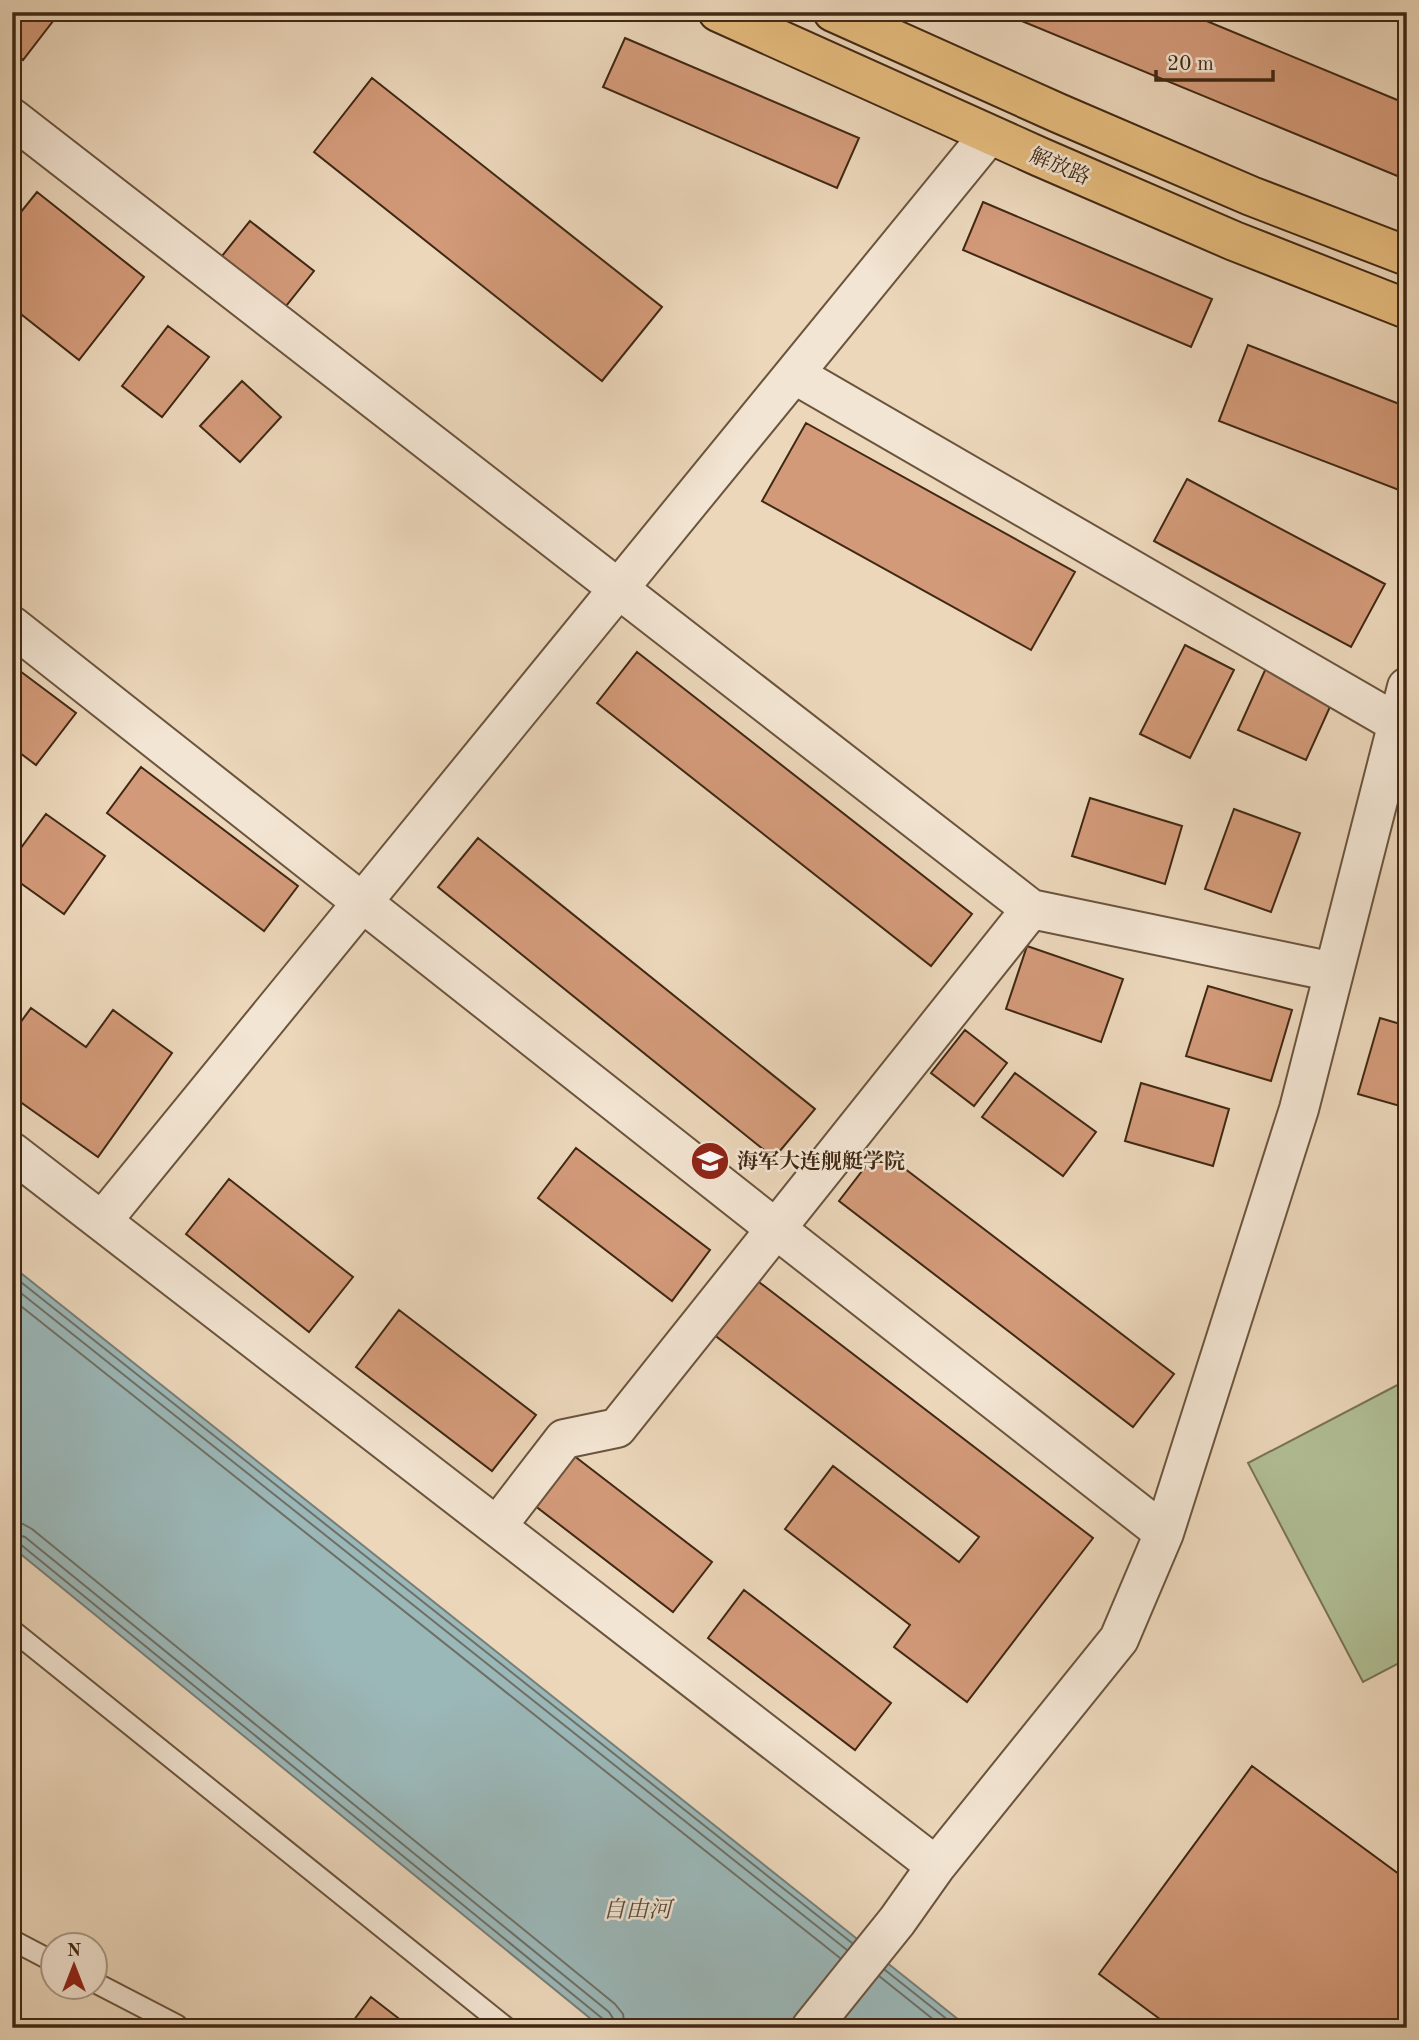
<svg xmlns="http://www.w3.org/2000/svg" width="1419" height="2040" viewBox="0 0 1419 2040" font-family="'Old Standard TT','Noto Serif SC',serif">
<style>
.green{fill:#b1bf96;stroke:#787454;stroke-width:2}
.water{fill:#9bb8b9;stroke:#777e77;stroke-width:2}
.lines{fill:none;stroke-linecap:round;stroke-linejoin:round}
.shore{stroke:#6e7066;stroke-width:2}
.building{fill:#d39a79;stroke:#402813;stroke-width:2}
.lane-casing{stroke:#6b543d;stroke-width:23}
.street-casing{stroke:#6b543d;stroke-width:42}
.primary-casing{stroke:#402813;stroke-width:42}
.lane{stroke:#f3e5d3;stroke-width:19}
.street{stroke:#f3e5d3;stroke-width:38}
.primary{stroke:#e6bc7e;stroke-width:38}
.labels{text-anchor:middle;stroke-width:5;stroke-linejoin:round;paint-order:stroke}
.street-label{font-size:21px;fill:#402813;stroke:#f3e5d3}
.poi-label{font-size:21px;font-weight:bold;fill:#402813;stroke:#f3e5d3;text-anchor:start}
.water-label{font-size:23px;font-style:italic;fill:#574c3c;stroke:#f3e5d3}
</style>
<rect width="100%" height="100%" fill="#ecd7bb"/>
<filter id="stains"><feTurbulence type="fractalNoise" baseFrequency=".00286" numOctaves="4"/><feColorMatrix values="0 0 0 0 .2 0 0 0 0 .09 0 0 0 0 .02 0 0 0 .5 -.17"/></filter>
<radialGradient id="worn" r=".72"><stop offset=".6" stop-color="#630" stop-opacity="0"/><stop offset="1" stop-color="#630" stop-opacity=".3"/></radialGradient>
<path class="green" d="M 1407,1380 L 1407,1659 L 1363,1682 L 1248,1463 Z"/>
<path class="water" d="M 12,1266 L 969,2028 L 602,2028 L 12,1547 Z"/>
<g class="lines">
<path class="shore" d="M 12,1275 L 852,1943
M 12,1286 L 847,1950
M 12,1299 L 840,1958
M 12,1522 L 23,1524 L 32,1529 L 615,2004 L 623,2014 L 625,2028
M 12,1533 L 25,1537 L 609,2012 L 614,2020 L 615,2028
M 12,1542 L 20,1544 L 603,2019 L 606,2028
M 885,1970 L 958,2028
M 879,1976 L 944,2028"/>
</g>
<path class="building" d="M 12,12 L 60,12 L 23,60 L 12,51 Z
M 1000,12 L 1185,12 L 1407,104 L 1407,180 Z
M 625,38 L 859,138 L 837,188 L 603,87 Z
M 372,78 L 662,307 L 602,381 L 314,152 Z
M 37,192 L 144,277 L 79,360 L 12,307 L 12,223 Z
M 983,202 L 1212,299 L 1191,347 L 963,250 Z
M 250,221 L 314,271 L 282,311 L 218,261 Z
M 168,326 L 209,357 L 162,417 L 122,386 Z
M 1248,345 L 1407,407 L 1407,469 L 1399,490 L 1219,421 Z
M 242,381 L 281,417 L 240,462 L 200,426 Z
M 806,423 L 1075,572 L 1031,650 L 762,501 Z
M 1187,479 L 1385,584 L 1351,647 L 1154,541 Z
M 1185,645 L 1234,670 L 1190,758 L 1140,734 Z
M 637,652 L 972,914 L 931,966 L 597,703 Z
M 12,665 L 76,713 L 36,765 L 12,747 Z
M 1266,668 L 1334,698 L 1306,760 L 1238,730 Z
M 141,767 L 298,886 L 264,931 L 107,813 Z
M 1090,798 L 1182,826 L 1165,884 L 1072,856 Z
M 1234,809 L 1300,833 L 1271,912 L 1205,889 Z
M 46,814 L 105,856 L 64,914 L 12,877 L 12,860 Z
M 478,838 L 815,1109 L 774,1158 L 438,887 Z
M 1027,946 L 1123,979 L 1101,1042 L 1006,1009 Z
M 1208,986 L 1292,1010 L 1271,1081 L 1186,1056 Z
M 31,1008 L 86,1047 L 113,1010 L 172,1053 L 98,1157 L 12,1096 L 12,1034 Z
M 1380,1018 L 1407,1026 L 1407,1108 L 1358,1094 Z
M 965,1030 L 1007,1063 L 974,1106 L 931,1073 Z
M 1015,1073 L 1096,1132 L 1063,1176 L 982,1117 Z
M 1141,1083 L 1229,1109 L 1213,1166 L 1125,1141 Z
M 576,1148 L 710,1250 L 672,1301 L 538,1198 Z
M 879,1149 L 1174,1374 L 1133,1427 L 839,1201 Z
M 229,1179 L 353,1277 L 309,1332 L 186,1234 Z
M 755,1279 L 1093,1538 L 967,1702 L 894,1647 L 910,1625 L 785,1529 L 833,1466 L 959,1562 L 979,1537 L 713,1334 Z
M 399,1310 L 536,1415 L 492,1471 L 356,1367 Z
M 573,1455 L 712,1562 L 673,1612 L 534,1505 Z
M 744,1590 L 891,1703 L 855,1750 L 708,1638 Z
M 1252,1766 L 1407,1880 L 1407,2028 L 1172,2028 L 1099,1974 Z
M 371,1997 L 411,2028 L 348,2028 Z"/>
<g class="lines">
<g class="lane-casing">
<path id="lane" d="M 12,1630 L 507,2028
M 12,1940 L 52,1961
M 94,1982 L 177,2025"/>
</g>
<g class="street-casing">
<path id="street" d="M 12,118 L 1031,909 L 1334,972
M 794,374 L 1407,729
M 12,626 L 776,1229 L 1164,1533
M 12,1152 L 936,1866
M 102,1221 L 989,135
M 497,1526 L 564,1439 L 617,1428 L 1031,909
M 811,2028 L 897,1921 L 936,1866 L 1119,1639 L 1164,1533 L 1299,1109 L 1407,687"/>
</g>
<g class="primary-casing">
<path id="primary" d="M 718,12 L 1040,157 L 1234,241 L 1407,309
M 833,12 L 1058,113 L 1251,196 L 1407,256"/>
</g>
<use href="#lane" class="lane"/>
<use href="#street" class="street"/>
<use href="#primary" class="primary"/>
</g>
<defs>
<g id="university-disc" transform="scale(2.0125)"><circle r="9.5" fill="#8f2418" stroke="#f3e5d3"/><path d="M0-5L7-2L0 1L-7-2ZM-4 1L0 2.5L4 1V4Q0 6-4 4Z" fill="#fff"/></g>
</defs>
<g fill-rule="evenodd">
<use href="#university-disc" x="710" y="1161"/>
</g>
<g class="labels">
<g class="street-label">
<text transform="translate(1060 166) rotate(23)" y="7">解放路</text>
</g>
<g class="poi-label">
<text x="737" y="1168">海军大连舰艇学院</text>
</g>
<g class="water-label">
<text x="637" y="1917">自由河</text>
</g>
</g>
<rect width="1419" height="2040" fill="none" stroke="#ecd7bb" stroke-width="42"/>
<rect x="14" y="14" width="1391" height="2012" fill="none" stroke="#402813" stroke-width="3.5"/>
<rect x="21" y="21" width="1377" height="1998" fill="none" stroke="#402813" stroke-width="2"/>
<g transform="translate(74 1966)"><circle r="33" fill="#f3e5d3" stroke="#ab9986" stroke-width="2"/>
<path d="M0-5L12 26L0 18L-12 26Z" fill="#8f2418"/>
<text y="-10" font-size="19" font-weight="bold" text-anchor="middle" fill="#402813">N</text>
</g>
<path d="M1156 70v10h117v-10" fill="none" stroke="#402813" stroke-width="3.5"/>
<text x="1167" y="70" font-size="21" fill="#402813" stroke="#f3e5d3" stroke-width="5" paint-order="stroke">20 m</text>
<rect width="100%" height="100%" filter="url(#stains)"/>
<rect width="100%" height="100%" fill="url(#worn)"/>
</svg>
